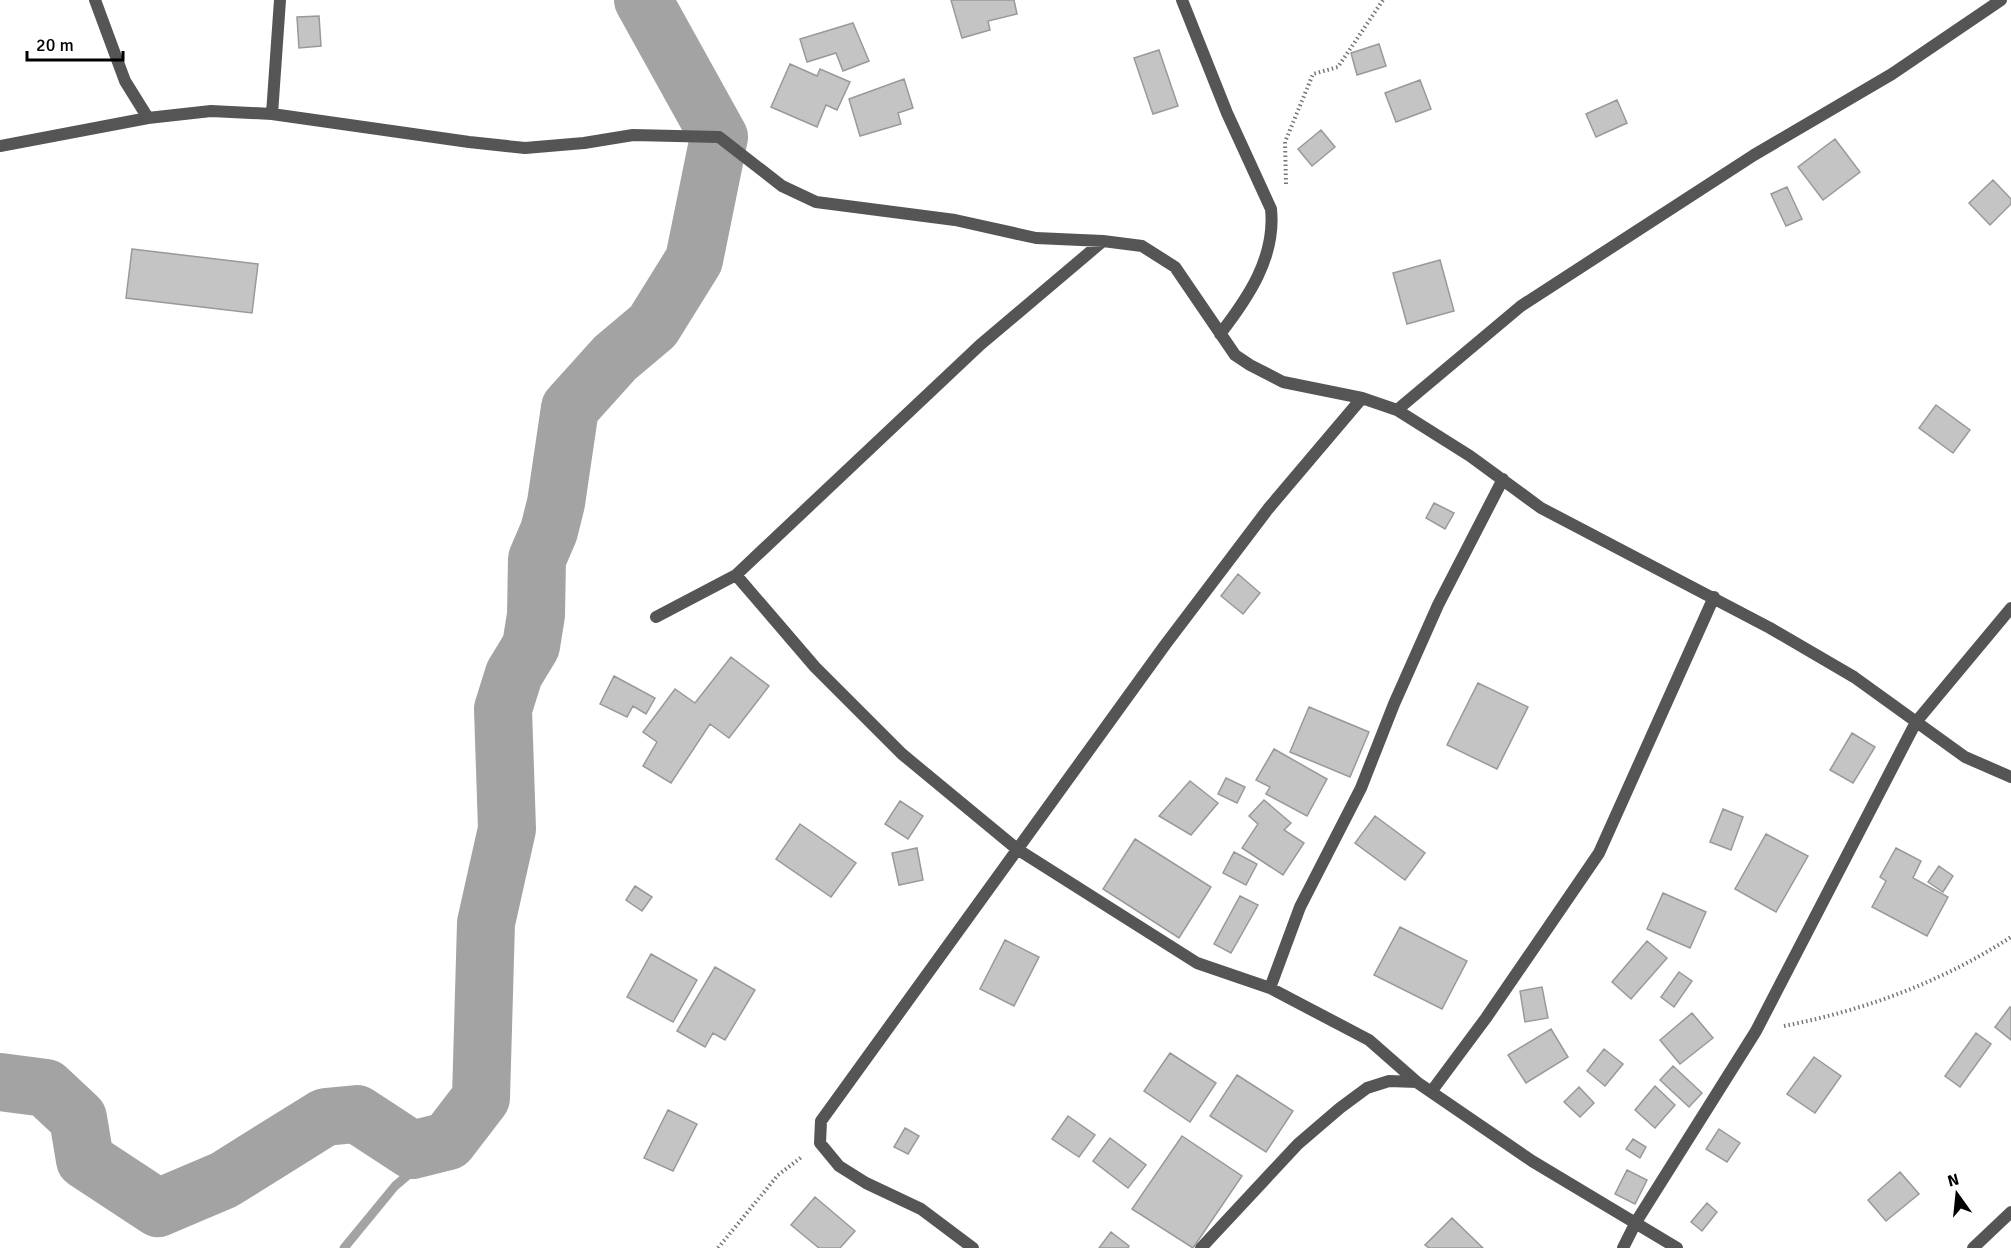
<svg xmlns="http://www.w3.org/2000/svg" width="2011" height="1248" viewBox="0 0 2011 1248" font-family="Signika,sans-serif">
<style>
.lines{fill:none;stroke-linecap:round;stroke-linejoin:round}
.stream{stroke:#a3a3a3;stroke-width:9}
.river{stroke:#a3a3a3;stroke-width:58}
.building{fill:#c4c4c4;stroke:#999;stroke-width:1.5}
.path{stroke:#777;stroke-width:4;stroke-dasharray:1.5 3;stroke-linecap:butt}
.minor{stroke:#555;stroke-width:12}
</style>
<rect width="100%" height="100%" fill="#fff"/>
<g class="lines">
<path class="stream" d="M 344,1248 L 395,1186 L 448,1141"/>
<path class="river" d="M 0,1082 L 46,1088 L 78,1118 L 85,1160 L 158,1208 L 224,1180 L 325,1117 L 357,1114 L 412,1150 L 448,1141 L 481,1098 L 486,923 L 507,829 L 503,709 L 514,674 L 531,646 L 536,615 L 537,559 L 549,531 L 556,503 L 570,408 L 615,358 L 653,326 L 694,260 L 719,137 L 643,0"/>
</g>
<path class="building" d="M 951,0 L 1014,0 L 1017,14 L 988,21 L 990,30 L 962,38 Z
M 319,16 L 321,46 L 299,48 L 297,17 Z
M 853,23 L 869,61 L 843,71 L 836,53 L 807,62 L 800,39 Z
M 1379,44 L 1386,66 L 1357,75 L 1351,53 Z
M 1159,50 L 1178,106 L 1153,114 L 1134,58 Z
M 790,64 L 817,76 L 820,69 L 850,82 L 837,110 L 826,105 L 817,127 L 771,107 Z
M 904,79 L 913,108 L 898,113 L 901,124 L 860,136 L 849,99 Z
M 1420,80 L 1431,109 L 1396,122 L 1385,93 Z
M 1617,100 L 1627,123 L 1596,137 L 1586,114 Z
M 1321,130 L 1335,147 L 1312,166 L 1298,149 Z
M 1835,139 L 1860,172 L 1823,200 L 1798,167 Z
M 1993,180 L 2011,199 L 2011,204 L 1990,225 L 1969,203 Z
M 1787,187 L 1802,219 L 1786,226 L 1771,194 Z
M 132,249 L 258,264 L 252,313 L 126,298 Z
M 1440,260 L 1454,311 L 1407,324 L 1393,273 Z
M 1936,405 L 1970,430 L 1953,453 L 1919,428 Z
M 1434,503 L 1454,513 L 1445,529 L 1426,518 Z
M 1238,574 L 1260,593 L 1243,614 L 1221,596 Z
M 731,657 L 769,686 L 729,738 L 710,724 L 671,783 L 643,766 L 657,742 L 643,732 L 675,689 L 695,703 Z
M 614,676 L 655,698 L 646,714 L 633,706 L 627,717 L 600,704 Z
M 1478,683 L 1528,707 L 1497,769 L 1447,745 Z
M 1309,707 L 1369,732 L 1350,777 L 1290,752 Z
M 1852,733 L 1875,747 L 1853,783 L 1830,770 Z
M 1274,749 L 1327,779 L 1307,816 L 1266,794 L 1270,787 L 1256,780 Z
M 1226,778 L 1245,787 L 1237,803 L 1218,794 Z
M 1190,781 L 1218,803 L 1191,835 L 1159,816 Z
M 1264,800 L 1291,823 L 1284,830 L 1304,843 L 1283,875 L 1242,848 L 1258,824 L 1249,816 Z
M 900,801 L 923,816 L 908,839 L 885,824 Z
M 1723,809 L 1743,817 L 1731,850 L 1710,842 Z
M 1375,816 L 1425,853 L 1405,880 L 1355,843 Z
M 800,824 L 856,863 L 831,897 L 776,859 Z
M 1766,834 L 1808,856 L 1776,912 L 1735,889 Z
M 1135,839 L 1211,887 L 1179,938 L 1103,889 Z
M 917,848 L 923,880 L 899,885 L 892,853 Z
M 1896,848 L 1921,861 L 1913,878 L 1948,897 L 1927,936 L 1872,907 L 1886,881 L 1880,877 Z
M 1234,852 L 1257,864 L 1246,885 L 1223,873 Z
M 1939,866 L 1953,876 L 1943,892 L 1928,882 Z
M 635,886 L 652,897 L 642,911 L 626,900 Z
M 1663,893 L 1706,912 L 1690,948 L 1647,929 Z
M 1240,896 L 1258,905 L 1231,953 L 1214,944 Z
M 1400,927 L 1467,961 L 1442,1009 L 1374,975 Z
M 1005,940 L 1039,957 L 1014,1006 L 980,989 Z
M 1647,941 L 1667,958 L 1631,999 L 1612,982 Z
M 651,954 L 697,980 L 673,1022 L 627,997 Z
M 715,967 L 755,990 L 725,1040 L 713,1033 L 705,1047 L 677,1031 Z
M 1679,972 L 1692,981 L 1674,1007 L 1661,997 Z
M 1542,987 L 1548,1018 L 1525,1022 L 1520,991 Z
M 2010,1007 L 2011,1008 L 2011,1040 L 1995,1027 Z
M 1692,1013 L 1713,1038 L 1680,1064 L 1660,1040 Z
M 1551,1029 L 1568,1057 L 1526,1083 L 1508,1055 Z
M 1976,1033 L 1991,1044 L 1960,1087 L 1945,1076 Z
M 1604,1049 L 1623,1064 L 1605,1086 L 1587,1071 Z
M 1170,1053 L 1216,1083 L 1190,1122 L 1144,1091 Z
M 1814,1057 L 1841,1076 L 1815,1113 L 1787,1094 Z
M 1673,1066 L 1702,1093 L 1689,1107 L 1660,1080 Z
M 1237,1075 L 1293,1111 L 1266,1152 L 1210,1116 Z
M 1655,1086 L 1675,1105 L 1655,1128 L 1635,1110 Z
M 1579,1087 L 1594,1103 L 1580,1117 L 1564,1102 Z
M 668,1110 L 697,1124 L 673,1171 L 644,1158 Z
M 1068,1116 L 1095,1135 L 1079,1157 L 1052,1139 Z
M 905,1128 L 919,1136 L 908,1154 L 894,1147 Z
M 1719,1129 L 1740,1143 L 1727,1162 L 1706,1149 Z
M 1182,1136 L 1242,1176 L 1193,1248 L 1132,1209 Z
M 1110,1138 L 1146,1165 L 1128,1188 L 1093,1161 Z
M 1633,1139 L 1646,1147 L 1640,1158 L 1626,1149 Z
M 1627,1170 L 1647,1180 L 1635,1204 L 1615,1194 Z
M 1900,1172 L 1919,1194 L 1886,1221 L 1868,1200 Z
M 815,1197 L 855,1231 L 840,1248 L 819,1248 L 791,1225 Z
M 1707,1203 L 1717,1212 L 1702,1231 L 1691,1222 Z
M 1452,1218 L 1483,1248 L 1429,1248 L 1425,1245 Z
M 1111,1232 L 1129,1246 L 1128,1248 L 1099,1248 Z"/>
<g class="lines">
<path class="path" d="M 1286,184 L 1285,142 L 1313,74 L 1338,67 L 1383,0
M 1784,1026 C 1865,1010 1942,982 2011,937
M 718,1248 L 778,1175 L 803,1156"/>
<path class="minor" d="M 95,0 L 125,81 L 148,118
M 1182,0 L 1227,113 L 1271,209 C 1276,257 1248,298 1220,334
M 272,114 L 280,0
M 0,146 L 148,118 L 211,111 L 272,114 L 469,142 L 525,148 L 584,143 L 633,135 L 719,137 L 782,186 L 816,202 L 955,220 L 1036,238 L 1103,241 L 1142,246 L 1175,267 L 1235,355 L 1250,365 L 1283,382 L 1362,398 L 1397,410 L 1470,456 L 1541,508 L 1770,628 L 1854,677 L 1965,757 L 2011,777
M 1397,410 L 1521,306 L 1754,155 L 1892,74 L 2001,0
M 736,575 L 815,667 L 902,754 L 1017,849 L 1197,963 L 1270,988 L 1369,1040 L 1418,1083 L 1532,1161 L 1677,1248
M 656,617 L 736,575 L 980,345 L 1103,241
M 1270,988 L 1300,907 L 1361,788 L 1394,704 L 1438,605 L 1503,479
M 1431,1092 L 1486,1018 L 1599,853 L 1714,597
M 973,1248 L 921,1209 L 866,1183 L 839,1166 L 820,1143 L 821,1121 L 1165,645 L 1268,509 L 1362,398
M 1201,1248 L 1298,1144 L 1340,1108 L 1367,1088 L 1389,1081 L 1417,1082
M 1623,1248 L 1636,1222 L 1756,1031 L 1916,722 L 2011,608
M 1973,1248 L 2011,1212"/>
</g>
<g transform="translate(1957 1194) rotate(345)" stroke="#ffffff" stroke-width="4.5" paint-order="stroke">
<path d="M0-4.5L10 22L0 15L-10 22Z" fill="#000000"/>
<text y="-9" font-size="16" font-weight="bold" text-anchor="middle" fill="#000000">N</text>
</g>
<path d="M27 51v9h96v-9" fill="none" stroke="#000000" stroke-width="3"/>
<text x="36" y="51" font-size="18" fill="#000000" stroke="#ffffff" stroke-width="4.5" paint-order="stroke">20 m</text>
</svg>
